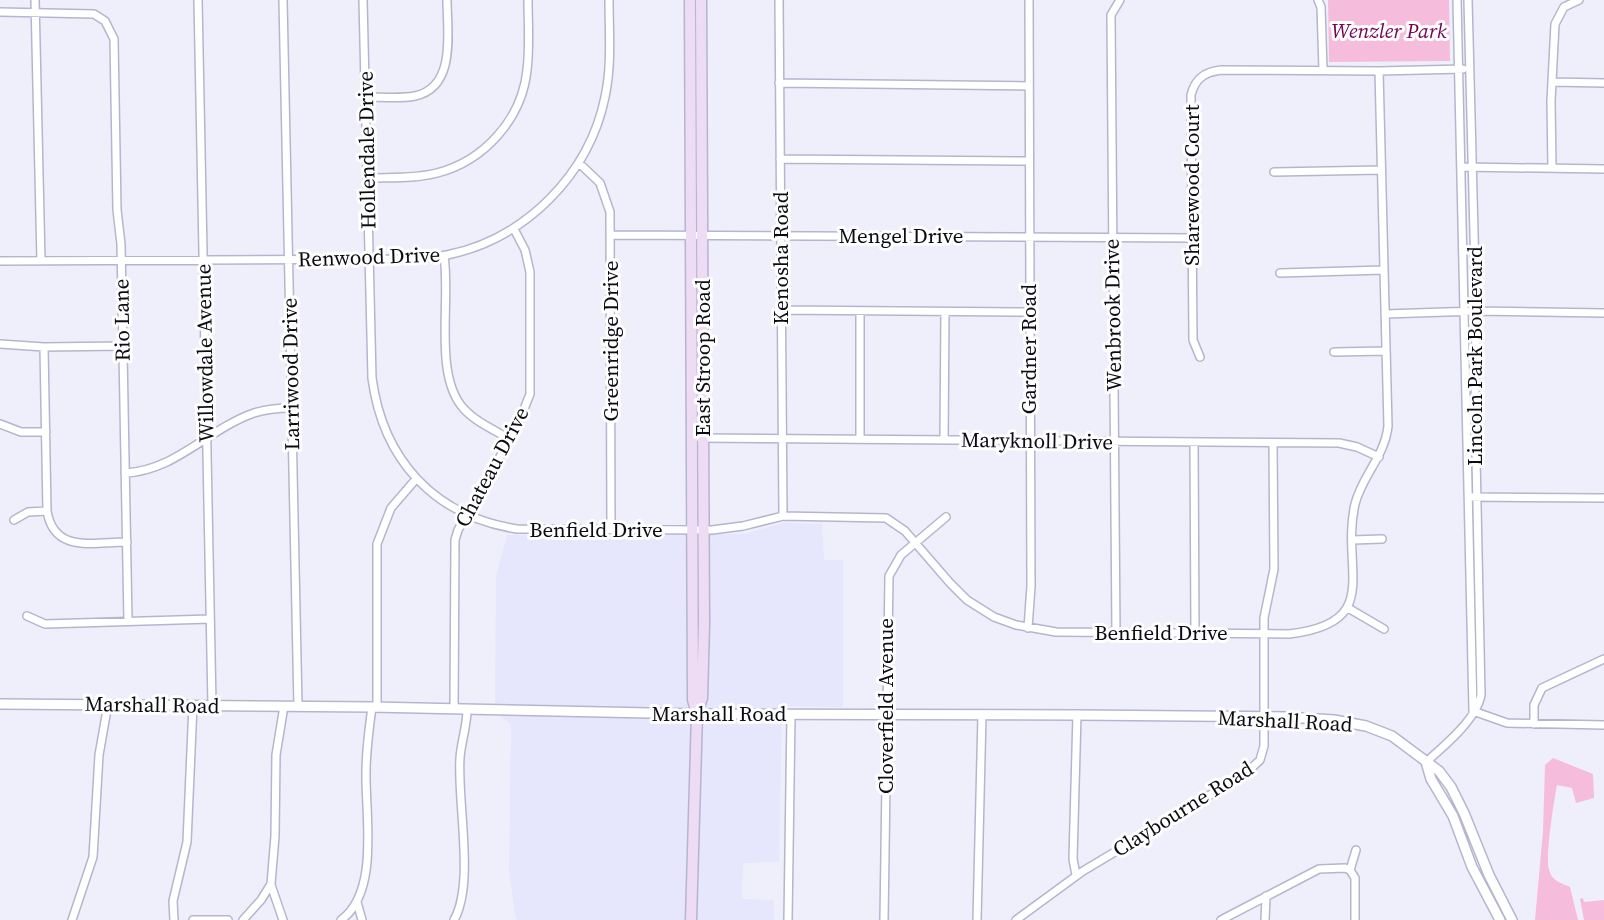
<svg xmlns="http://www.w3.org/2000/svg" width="1604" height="920" viewBox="0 0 1604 920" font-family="'Source Serif 4',serif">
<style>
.built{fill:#e6e6fc}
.green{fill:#f5bcdc}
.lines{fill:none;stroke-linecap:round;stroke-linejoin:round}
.minor-casing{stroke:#b5b5d0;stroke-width:10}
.tertiary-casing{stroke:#b5b5d0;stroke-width:12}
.secondary-casing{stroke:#b5b5d0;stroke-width:13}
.minor{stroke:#fff;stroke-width:7}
.tertiary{stroke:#fff;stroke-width:9}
.secondary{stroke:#eddcf4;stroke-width:10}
.labels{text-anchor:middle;stroke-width:6;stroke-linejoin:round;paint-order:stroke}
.park-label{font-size:21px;font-style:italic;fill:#730454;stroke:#fefefe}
.street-label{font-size:21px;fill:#0b0b14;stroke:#fefefe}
</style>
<rect width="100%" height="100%" fill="#efeffb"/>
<path class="built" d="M 782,523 L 822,524 L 824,560 L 843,560 L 843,707 L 782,706 L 779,862 L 743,863 L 742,899 L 774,900 L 774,920 L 516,920 L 509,872 L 511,725 L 495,710 L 496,576 L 507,535 L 745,534 Z"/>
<path class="green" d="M 1328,0 L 1449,0 L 1450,61 L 1329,62 Z
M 1553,758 L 1593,774 L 1594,798 L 1576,803 L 1572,788 L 1557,785 C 1554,801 1545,856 1549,870 C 1552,881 1561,883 1570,887 L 1578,920 L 1535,920 L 1543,831 L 1545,765 Z
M 1583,898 L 1584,902 L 1604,900 L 1604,920 L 1584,920 L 1580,899 Z"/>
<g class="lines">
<g class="minor-casing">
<path id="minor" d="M 35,0 L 41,261
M 198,0 L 212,705
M 283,0 L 298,706
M 363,0 L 372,378 C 383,460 434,516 517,529 L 712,530 L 743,526 L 783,516 L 886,518 L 905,531 L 950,583 L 967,600 L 994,617 L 1016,625 L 1056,632 L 1289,634 C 1385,623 1340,569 1355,504 C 1362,476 1385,456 1388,426 L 1379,71
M 779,0 L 783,516
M 1318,0 L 1321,7 L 1323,70
M 1457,0 L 1473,710
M 0,12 L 94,14 L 105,21 L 114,39 L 117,210 L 121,244 L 128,621
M 1552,82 L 1604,83
M 779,83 L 1029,86
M 366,97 C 382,97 400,99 415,96 C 457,87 447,31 447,0
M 780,159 L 1029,161
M 579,163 L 600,183 L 610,212 L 611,530
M 1462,167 L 1604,169
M 1552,168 L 1551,101 L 1555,24 L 1564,7 L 1579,0
M 1274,172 L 1381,170
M 367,178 C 390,177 414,179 437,173 C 484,161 522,119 527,70 C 530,47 528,23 528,0
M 610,235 L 1192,238
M 444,256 C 451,300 433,376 464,409 C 476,422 494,430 510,439
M 0,261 L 404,259 C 418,258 433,258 447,255 C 525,239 589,175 605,97 C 612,65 609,32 609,0
M 1280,273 L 1384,270
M 781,310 L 1029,312
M 1385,314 L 1476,311 L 1604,313
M 0,344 L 44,347 L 123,346
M 44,347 L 47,511 C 54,554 94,542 127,542
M 1334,352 L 1386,351
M 1200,357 L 1193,340 L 1191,95 C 1195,79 1204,72 1221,70 L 1379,71 L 1463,69
M 0,424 L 21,432 L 46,432
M 700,438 L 1339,443 L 1357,447 L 1379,457
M 860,439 L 860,311
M 944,440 L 945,312
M 1194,442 L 1195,634
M 125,473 C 175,471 208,429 254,413 C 266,409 279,408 292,408
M 1472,497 L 1604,498
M 14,520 L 28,512 L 47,511
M 1353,540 L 1382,539
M 1348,608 L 1384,629
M 27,616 L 45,624 L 210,619
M 1028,628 L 1031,586 L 1029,0
M 1116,633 L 1111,15 L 1120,0
M 377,708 L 377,544 L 391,508 L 416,479
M 454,709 L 455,540 L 458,530 L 517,427 L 530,394 L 530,272 L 525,250 L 514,229
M 1473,711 L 1507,723 L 1604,725
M 1534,724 L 1534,705 L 1542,688 L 1604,659
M 1426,762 C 1443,747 1477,719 1481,695 L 1475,409 L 1476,311 L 1468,0
M 1076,875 L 1073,859 L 1077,715
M 271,885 L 283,920
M 357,902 L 362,920
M 72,920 L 93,857 L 99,755 L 108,704
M 174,920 L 173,901 L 187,842 L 193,705
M 193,920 L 228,920
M 243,920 L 261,900 L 271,884 L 275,836 L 276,755 L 284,706
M 341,920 C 380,892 365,814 366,772 C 366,750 369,729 372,707
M 454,920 C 475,883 457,802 460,758 C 461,742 467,726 467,710
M 788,920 L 791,715
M 884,920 L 889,576 L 901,555 L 946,517
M 977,920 L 982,715
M 1016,920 L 1083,871 L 1245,774 L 1260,760 L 1264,746 L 1264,618 L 1274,569 L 1273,443
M 1221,920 L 1319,869 L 1345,868 L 1350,870
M 1265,920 L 1266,896
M 1355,920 L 1355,878 L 1350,870 L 1356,850"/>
</g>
<g class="tertiary-casing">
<path id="tertiary" d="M 0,704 L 372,707 L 697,714 L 1077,715 L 1287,717 L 1334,720 L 1366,726 L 1392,736 L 1439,771 L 1451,787 L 1464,813 L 1489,875 L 1512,920
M 1426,762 L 1431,779 L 1453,816 L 1472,867 L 1500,920"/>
</g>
<g class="secondary-casing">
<path id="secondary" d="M 690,0 L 693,700 L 697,714 L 691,920
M 697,713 L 702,698 L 704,624 L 701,0"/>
</g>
<use href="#minor" class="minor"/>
<use href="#tertiary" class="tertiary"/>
<use href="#secondary" class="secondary"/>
</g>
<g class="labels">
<g class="park-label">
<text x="1389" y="38">Wenzler Park</text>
</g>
<g class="street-label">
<text transform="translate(367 150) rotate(-91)" y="7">Hollendale Drive</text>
<text transform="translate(1192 185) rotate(-90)" y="7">Sharewood Court</text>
<text x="901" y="243">Mengel Drive</text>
<text transform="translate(369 257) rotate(-2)" y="7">Renwood Drive</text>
<text transform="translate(781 258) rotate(-90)" y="7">Kenosha Road</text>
<text transform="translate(1113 315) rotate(-91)" y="7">Wenbrook Drive</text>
<text transform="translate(122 320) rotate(-91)" y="7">Rio Lane</text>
<text transform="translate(611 341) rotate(-90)" y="7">Greenridge Drive</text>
<text transform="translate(1029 349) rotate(-90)" y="7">Gardner Road</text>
<text transform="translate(205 353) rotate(-91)" y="7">Willowdale Avenue</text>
<text transform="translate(1475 356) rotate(-90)" y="7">Lincoln Park Boulevard</text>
<text transform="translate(703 358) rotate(-90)" y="7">East Stroop Road</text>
<text transform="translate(291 374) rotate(-91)" y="7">Larriwood Drive</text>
<text transform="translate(1037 441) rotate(1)" y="7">Maryknoll Drive</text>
<text transform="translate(492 467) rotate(-62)" y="7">Chateau Drive</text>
<text x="596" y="537">Benfield Drive</text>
<text x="1161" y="640">Benfield Drive</text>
<text transform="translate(152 705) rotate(1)" y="7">Marshall Road</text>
<text transform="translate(886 706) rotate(-90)" y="7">Cloverfield Avenue</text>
<text x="719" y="721">Marshall Road</text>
<text transform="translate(1285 721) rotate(3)" y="7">Marshall Road</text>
<text transform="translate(1183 809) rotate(-32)" y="7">Claybourne Road</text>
</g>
</g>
</svg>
